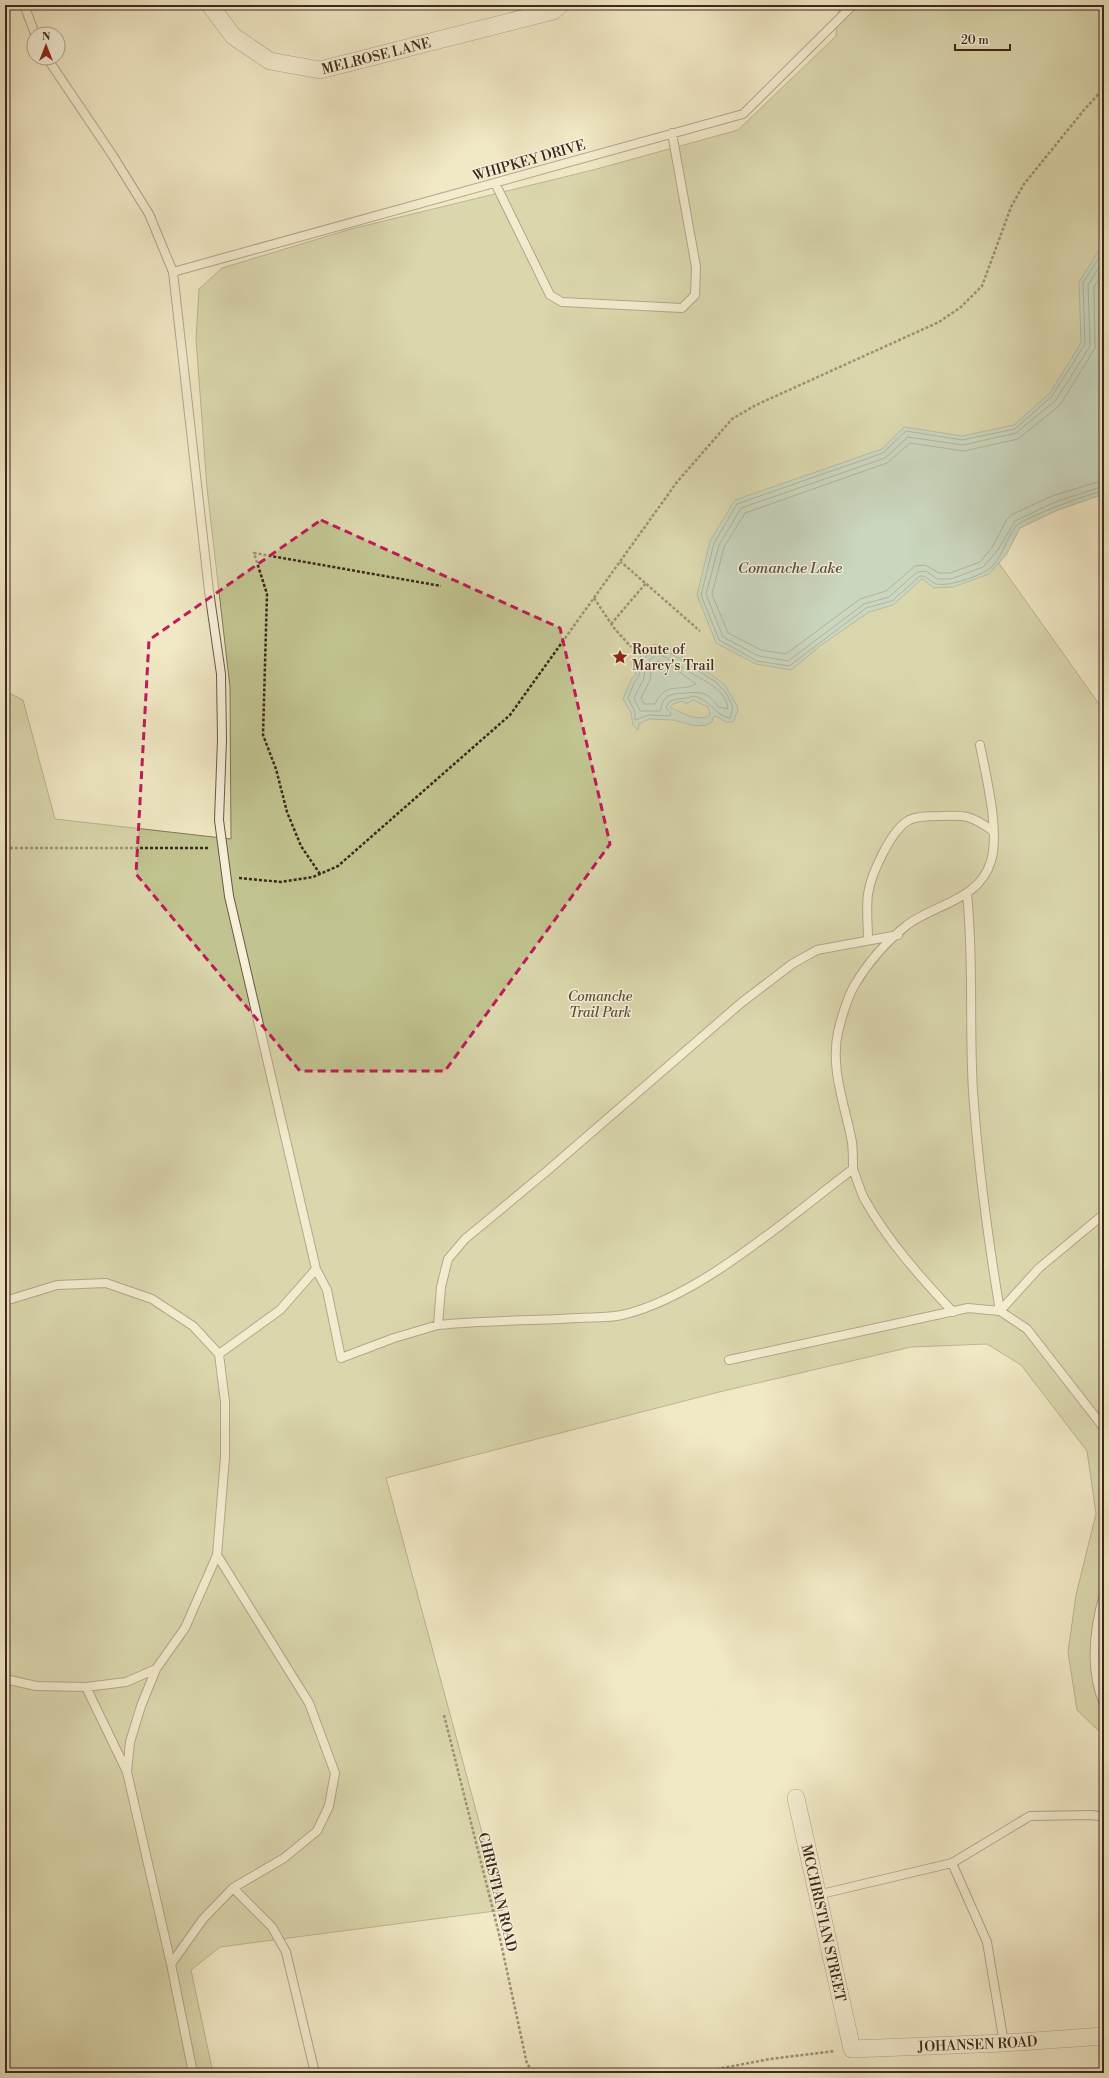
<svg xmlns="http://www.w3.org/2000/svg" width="1109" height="2078" viewBox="0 0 1109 2078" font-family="'Libre Bodoni',serif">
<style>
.green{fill:#c1c490;stroke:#807656}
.water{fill:#9bc0b7;stroke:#768379;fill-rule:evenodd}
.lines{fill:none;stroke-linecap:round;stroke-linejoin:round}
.shore{stroke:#6c746a;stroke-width:1}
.service-casing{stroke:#6b5747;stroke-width:10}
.minor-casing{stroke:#6b5747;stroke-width:18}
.path{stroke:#3e271d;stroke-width:2.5;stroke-dasharray:3 2;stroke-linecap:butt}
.service{stroke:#f6f0d9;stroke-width:8}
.minor{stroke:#f6f0d9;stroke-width:17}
.marked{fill:none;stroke:#c2185b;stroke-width:3;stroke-dasharray:8 5;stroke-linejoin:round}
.labels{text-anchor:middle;stroke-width:3;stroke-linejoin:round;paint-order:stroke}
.street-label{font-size:14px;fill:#3e271d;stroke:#f6f0d9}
.poi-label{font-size:14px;fill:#3e271d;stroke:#f6f0d9;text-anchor:start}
.park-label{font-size:14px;font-style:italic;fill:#5f4e3a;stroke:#f6f0d9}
.water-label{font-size:15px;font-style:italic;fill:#554d44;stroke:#f6f0d9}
</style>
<rect width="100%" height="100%" fill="#f1e8c5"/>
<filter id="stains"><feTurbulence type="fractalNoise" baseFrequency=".005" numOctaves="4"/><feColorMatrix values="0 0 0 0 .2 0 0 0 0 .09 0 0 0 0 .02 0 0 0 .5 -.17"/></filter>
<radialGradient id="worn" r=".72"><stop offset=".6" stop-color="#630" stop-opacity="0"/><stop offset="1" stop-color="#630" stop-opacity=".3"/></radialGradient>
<path class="green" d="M 839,5 L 1104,5 L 1104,342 L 971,524 L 1104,711 L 1104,1736 L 1077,1710 L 1068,1652 L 1076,1595 L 1096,1514 L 1087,1451 L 1021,1365 L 987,1344 L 911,1347 L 719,1392 L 386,1478 L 503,1910 L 220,1947 L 191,1970 L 213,2073 L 5,2073 L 5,691 L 23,700 L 55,819 L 231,839 L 230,687 L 207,488 L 196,339 L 199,289 L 222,268 L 351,229 L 593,170 L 738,130 L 836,36 Z"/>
<path class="water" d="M 1104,242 L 1104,494 L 1058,510 L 1020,528 L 1006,555 L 989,574 L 953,587 L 934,588 L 922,579 L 893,605 L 869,612 L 820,646 L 791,670 L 756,664 L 716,643 L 697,595 L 710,541 L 735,500 L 882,449 L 904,427 L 962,436 L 1014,425 L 1050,393 L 1081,343 L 1079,282 Z
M 654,644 L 674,650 L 686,660 L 705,670 L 725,685 L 737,706 L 738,710 L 733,722 L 726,722 L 716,716 L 713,717 L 712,722 L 706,725 L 695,726 L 674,720 L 649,719 L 639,724 L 638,730 L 633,725 L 631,713 L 623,699 L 632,678 L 636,675 L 634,665 L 638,663 L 641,655 ZM 693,700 L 708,707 L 710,715 C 697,723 683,712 670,708 L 673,704 L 682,701 L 687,704 Z"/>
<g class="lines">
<path class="shore" d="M 1104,250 L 1083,283 L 1085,344 L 1052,396 L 1015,429 L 962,440 L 906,431 L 883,453 L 737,504 L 714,543 L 701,595 L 719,640 L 757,661 L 789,666 L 866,608 L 892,601 L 920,576 C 927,575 930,582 936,584 C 947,587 976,577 986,571 C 1002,562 1005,539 1016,526 C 1023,518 1092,492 1104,491
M 1104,259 L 1088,285 L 1090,346 L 1056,400 L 1016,433 L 963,445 L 908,437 L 885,458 L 741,508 L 719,545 L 706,594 L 723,637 L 759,656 L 788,661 L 864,604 L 889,597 L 917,572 L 926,571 L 937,579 L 951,579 L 983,567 L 998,550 L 1015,521 L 1055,502 L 1104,486
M 1104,271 L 1094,287 L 1095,348 L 1060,405 L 1018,439 L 964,451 L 910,443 L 887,463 L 745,513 L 724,547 L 712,594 L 728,633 L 761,650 L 786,654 L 860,599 L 886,591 L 915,566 L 925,565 L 939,573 L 950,573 L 980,562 L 993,546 L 1006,521 L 1011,515 L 1052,496 L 1104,480
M 658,648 L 672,654 L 716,682 L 726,693 L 733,707 L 730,718 C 717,718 710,698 693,696 C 685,700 677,697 669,702 L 666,708 L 671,713 L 670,716 L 648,715 L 635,720 L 635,712 L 628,698 L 635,681 L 639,676 C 640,667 646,649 658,648 Z
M 657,654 C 667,657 673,662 681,667 C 697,678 726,687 728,709 L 718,707 C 711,694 701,691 687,693 C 679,694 670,692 664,700 C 661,703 662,708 660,711 L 640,711 L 634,698 L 644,678 L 645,669 L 649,661 Z
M 658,661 L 671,666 L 696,684 C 679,693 667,680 655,704 L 644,704 L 641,698 L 650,680 L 651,671 Z"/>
<g class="service-casing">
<path id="service" d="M 24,5 L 35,34
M 47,58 L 113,156 L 149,214 L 173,272 L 209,591 L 221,674 L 222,740 L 219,820 L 229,896 L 316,1269 L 327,1290 L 341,1358 L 394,1338 L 438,1325 L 441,1287 L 448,1259 L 465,1239 L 547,1171 L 741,1003 L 792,964 L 817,950 L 898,935
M 495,183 L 550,295 L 562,302 L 682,308 L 695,295 L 696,267 L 672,133
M 173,272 L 743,114 L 853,5
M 967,894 C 974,960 969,1025 973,1091 C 978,1164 988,1239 1000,1311
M 868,940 C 868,925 866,909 868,894 C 871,874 891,830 909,820 C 917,816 930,816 939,816 C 965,815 971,815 993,831
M 853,1169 C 853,1160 853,1150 852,1142 C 845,1105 830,1069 838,1032 C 841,1020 848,997 854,986 C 867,964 887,941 907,925 C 935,904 980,900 991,861 C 1000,831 986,776 980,745
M 5,1301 L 57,1285 L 106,1283 L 152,1299 L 193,1326 L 219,1354 L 225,1402 L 225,1457 L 217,1555 L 309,1703 L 335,1773 L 329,1806 L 317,1831 L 284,1858 L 233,1888 L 203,1919 L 171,1964
M 1000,1311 L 1039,1268 L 1104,1214
M 438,1325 C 484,1320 530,1321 577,1318 C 591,1317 608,1318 622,1315 C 700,1297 789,1217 853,1169 C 857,1179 860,1191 865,1200 C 888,1241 921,1278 953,1312
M 219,1354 L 280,1310 L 316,1269
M 729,1360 L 968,1308 L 1000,1311 L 1027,1329 L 1104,1428
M 1104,1594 C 1094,1629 1089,1669 1104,1704
M 5,1679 L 36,1686 L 86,1687
M 127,1772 L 130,1742 L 141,1706 L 156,1669
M 233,1888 L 272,1927 L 286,1952 L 315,2073
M 817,1895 L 952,1863
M 1004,2043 L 987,1942 L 952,1863 L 1030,1816 L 1092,1815 L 1104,1817
M 193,2073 L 171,1964 L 127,1772 L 86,1687 L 126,1682 L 156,1669 L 185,1628 L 217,1555"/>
</g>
<g class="minor-casing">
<g id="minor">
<path id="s1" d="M 210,5 L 233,36 L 270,61 L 320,70 L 553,11 L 560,5"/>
<path id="s2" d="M 796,1798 L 852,2049 L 1004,2043 L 1104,2036"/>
</g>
</g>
<path class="path" d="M 620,561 L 700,631
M 594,598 L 614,628 L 631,647
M 611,624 L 646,583
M 5,848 L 210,848
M 320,874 L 301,846 L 287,812 L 276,769 L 263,735 L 267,594 L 254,553 L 441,586
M 239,878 L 281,882 L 313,877 L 338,866 L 510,715 L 677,482 L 732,419 L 756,405 L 939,322 L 961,307 L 982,286 L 1011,207 L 1024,184 L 1084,110 L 1104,88
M 444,1715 L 499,1934 L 527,2064 L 535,2073
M 697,2073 L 770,2059 L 835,2051"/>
<use href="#service" class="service"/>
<use href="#minor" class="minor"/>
</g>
<path d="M0 0H1109V2078H0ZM 321,520 L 560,628 L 610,844 L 445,1071 L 300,1071 L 136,874 L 149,640 Z" fill="#f1e8c5" fill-opacity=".55" fill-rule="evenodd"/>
<path class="marked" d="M 321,520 L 560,628 L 610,844 L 445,1071 L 300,1071 L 136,874 L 149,640 Z"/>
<defs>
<g id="sight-bare" transform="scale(1.2)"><path d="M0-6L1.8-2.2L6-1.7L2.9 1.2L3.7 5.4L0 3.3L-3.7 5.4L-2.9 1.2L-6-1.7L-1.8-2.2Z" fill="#8f2418" stroke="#f6f0d9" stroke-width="2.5" paint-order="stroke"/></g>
</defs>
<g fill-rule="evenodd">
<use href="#sight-bare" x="620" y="657"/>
</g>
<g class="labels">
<g class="street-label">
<text dy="5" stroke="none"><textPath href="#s1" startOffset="192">MELROSE LANE</textPath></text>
<text transform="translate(529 160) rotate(-16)" y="5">WHIPKEY DRIVE</text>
<text transform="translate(498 1892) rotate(76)" y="5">CHRISTIAN ROAD</text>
<text dy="5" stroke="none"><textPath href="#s2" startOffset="128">MCCHRISTIAN STREET</textPath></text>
<text dy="5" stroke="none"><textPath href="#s2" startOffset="383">JOHANSEN ROAD</textPath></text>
</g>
<g class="poi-label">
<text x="632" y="654">Route of<tspan x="632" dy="16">Marcy's Trail</tspan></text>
</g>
<g class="park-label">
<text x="600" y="1001">Comanche<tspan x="600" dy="16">Trail Park</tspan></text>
</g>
<g class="water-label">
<text x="790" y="573">Comanche Lake</text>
</g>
</g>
<rect width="1109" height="2078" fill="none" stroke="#f1e8c5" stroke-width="20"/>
<rect x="6" y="6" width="1097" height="2066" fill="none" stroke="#3e271d" stroke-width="2"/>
<rect x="10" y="10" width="1089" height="2058" fill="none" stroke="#3e271d"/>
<g transform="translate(46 46)"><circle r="19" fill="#f6f0d9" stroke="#aca08e"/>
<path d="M0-3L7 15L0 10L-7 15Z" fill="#8f2418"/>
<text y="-6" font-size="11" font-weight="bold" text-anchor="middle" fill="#3e271d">N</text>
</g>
<path d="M955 44v6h55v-6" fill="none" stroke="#3e271d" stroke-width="2"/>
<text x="961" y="44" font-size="12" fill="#3e271d" stroke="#f6f0d9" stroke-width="3" paint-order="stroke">20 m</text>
<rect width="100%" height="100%" filter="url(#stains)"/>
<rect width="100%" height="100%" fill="url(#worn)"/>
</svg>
